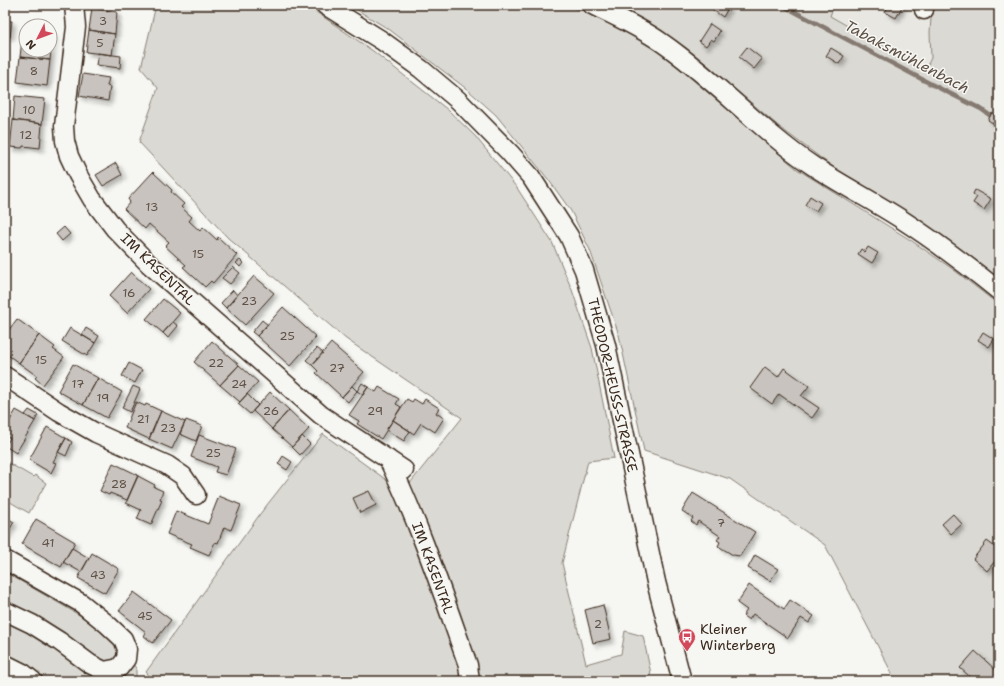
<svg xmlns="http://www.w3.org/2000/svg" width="1004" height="686" viewBox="0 0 1004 686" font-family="'Shantell Sans',sans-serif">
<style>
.built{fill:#e8e7e2}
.green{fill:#dad9d3;stroke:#8a8278}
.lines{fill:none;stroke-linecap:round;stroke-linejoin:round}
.stream{stroke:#857a71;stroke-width:4.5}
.building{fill:#c8c3be;stroke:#3b2a1e;filter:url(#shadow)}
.minor-casing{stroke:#3b2a1e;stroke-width:21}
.minor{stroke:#f6f6f2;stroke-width:18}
.labels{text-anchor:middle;stroke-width:3;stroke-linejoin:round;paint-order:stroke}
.number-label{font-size:12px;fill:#5e5046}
.street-label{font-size:14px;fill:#3b2a1e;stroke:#f6f6f2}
.poi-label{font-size:14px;fill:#3b2a1e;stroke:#f6f6f2;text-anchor:start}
.water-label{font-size:15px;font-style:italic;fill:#605248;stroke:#f6f6f2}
</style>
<defs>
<filter id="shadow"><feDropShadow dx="3.5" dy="3.5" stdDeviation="2" flood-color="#0004"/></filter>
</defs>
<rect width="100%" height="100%" fill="#f6f6f2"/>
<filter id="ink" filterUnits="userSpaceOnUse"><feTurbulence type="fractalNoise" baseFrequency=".025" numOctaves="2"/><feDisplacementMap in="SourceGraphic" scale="8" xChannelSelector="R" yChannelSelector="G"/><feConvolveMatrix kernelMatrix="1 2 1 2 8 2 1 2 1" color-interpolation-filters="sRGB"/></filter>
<g filter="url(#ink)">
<path class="built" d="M 834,5 L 932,5 L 930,32 L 931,58 L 925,70 L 830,16 Z"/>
<path class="green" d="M 156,5 L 306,5 L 373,51 L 448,110 L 475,136 L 517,188 L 552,242 L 572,290 L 592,348 L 614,458 L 588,461 L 562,563 L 586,664 L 621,654 L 625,631 L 643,636 L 651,674 L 644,681 L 154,681 L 146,672 L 263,510 L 323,434 L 403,492 L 462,418 L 346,339 L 228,238 L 139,142 L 158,88 L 141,68 Z
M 349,5 L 566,5 L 584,11 L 628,34 L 657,51 L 679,68 L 797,169 L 912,241 L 954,270 L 999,305 L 999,681 L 896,681 L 825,545 L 730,479 L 644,451 L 619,335 L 590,250 L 571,211 L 548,179 L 496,115 L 468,90 L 390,30 Z
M 609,5 L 834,5 L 830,16 L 925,70 L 931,58 L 930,32 L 932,5 L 999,5 L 999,279 L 978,262 L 883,197 L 833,167 L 782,129 L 742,95 L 671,37 Z
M 5,461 L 33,477 L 35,475 L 46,483 L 29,513 L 5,499 Z
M 5,572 L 88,620 L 108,636 L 136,668 L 136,681 L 5,681 Z"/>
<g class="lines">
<path class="stream" d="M 782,5 L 931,84 L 981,109 L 999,122"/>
</g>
<path class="building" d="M 717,5 L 723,5 L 728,8 L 723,17 L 713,10 Z
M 889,5 L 903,5 L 896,18 L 885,12 Z
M 92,8 L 117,12 L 115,34 L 89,30 Z
M 5,21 L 12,21 L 10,37 L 5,36 Z
M 710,24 L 720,31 L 714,41 L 711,39 L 706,46 L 699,41 Z
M 89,30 L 115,34 L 112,55 L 86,52 Z
M 23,31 L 26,31 L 26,50 L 50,50 L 50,34 L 53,34 L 50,60 L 20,57 Z
M 747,47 L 762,59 L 754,69 L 739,57 Z
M 831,48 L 844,56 L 839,64 L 826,56 Z
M 98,53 L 121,56 L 120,68 L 96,65 Z
M 20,57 L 50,60 L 47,86 L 17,82 Z
M 83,74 L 109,78 L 107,86 L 110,87 L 108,101 L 79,96 Z
M 15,96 L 45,99 L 42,124 L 13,120 Z
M 992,113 L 999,118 L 999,124 L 997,126 L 988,120 Z
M 13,120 L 42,124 L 40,148 L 23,146 L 22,148 L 10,147 Z
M 116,163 L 122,175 L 103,186 L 96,175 Z
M 153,172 L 172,190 L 171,192 L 184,204 L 181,207 L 192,217 L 189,221 L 200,231 L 203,227 L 217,240 L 218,237 L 237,255 L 213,283 L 211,281 L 205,287 L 183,267 L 186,265 L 165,246 L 169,242 L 149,224 L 145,229 L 124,209 L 130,202 L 128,199 Z
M 975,190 L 991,199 L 984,210 L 973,203 L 977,197 L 973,194 Z
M 810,196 L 821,203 L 816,211 L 805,205 Z
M 64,227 L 70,234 L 62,241 L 56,234 Z
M 868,247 L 878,253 L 872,263 L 858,254 L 861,249 L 865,252 Z
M 240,260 L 243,263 L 240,267 L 236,263 Z
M 233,267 L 240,273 L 230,284 L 222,278 Z
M 131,272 L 149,289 L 127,313 L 109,296 Z
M 254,276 L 274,293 L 245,325 L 226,308 Z
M 233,290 L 237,295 L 226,308 L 221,303 Z
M 163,299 L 180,313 L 163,333 L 146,319 Z
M 283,307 L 316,337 L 290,366 L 257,336 Z
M 17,319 L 39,335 L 19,363 L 5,353 L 5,335 Z
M 262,320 L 268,325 L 257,336 L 252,332 Z
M 173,322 L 178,326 L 168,338 L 163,333 Z
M 70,328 L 95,343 L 87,356 L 62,341 Z
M 86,328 L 99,336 L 95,343 L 82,335 Z
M 983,332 L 994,339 L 989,347 L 978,340 Z
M 39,335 L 55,347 L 53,349 L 64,357 L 43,385 L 35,378 L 37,376 L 19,363 Z
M 212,341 L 239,365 L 220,385 L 194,362 Z
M 331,343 L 364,372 L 342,397 L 316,373 L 318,371 L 312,365 Z
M 317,348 L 323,353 L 312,365 L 306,360 Z
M 129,363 L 142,370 L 135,383 L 122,376 Z
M 73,364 L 98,378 L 83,405 L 58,391 Z
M 239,365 L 258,382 L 240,402 L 220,385 Z
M 765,367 L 778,377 L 784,368 L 809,386 L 801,396 L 819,408 L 812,418 L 779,394 L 772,404 L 750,388 Z
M 98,378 L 122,392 L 107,418 L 83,405 Z
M 362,383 L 368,387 L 363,395 L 357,391 Z
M 133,386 L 140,389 L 130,412 L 122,408 Z
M 352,386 L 357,391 L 348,402 L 342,397 Z
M 368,387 L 376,392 L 379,387 L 399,399 L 396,404 L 401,407 L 381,439 L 357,424 L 359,421 L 349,415 Z
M 270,392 L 289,410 L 272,429 L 253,411 Z
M 247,394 L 258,405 L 250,414 L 238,404 Z
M 407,399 L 412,402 L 414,399 L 422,404 L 425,399 L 439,408 L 436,413 L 444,418 L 435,432 L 421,423 L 414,434 L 393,420 Z
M 136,402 L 145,406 L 146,404 L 161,411 L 149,439 L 125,428 Z
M 16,410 L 35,421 L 16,453 L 5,446 L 10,438 L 5,435 L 5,429 Z
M 29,410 L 38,415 L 35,421 L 25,415 Z
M 289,410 L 309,429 L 292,447 L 272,429 Z
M 161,411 L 185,422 L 172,449 L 149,439 Z
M 186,420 L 202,426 L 196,441 L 180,434 Z
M 393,420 L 410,431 L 404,441 L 386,430 Z
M 47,427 L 66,438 L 53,462 L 56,463 L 51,473 L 29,460 Z
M 199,435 L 236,449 L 226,475 L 215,472 L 217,467 L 191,457 Z
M 302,436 L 310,444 L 300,455 L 292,447 Z
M 66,438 L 72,442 L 66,456 L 58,452 Z
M 283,456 L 292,462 L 287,470 L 278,464 Z
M 113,463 L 138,475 L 127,500 L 110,493 L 109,495 L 100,491 Z
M 138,476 L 155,485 L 154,487 L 163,491 L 160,499 L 162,500 L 151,525 L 137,519 L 141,510 L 126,503 Z
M 369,491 L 376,505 L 360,513 L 353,498 Z
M 693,493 L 755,532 L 740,556 L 733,555 L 718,546 L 720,542 L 717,540 L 720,536 L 698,521 L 696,525 L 691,521 L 693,518 L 682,511 Z
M 219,496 L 241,505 L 231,530 L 224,527 L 218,543 L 215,542 L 209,555 L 190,547 L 192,544 L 167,534 L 176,511 L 208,524 Z
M 953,514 L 962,524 L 951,534 L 942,524 Z
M 5,517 L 14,522 L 5,537 Z
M 36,519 L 75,542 L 61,567 L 22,544 Z
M 987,541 L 999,550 L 999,556 L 987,571 L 973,559 Z
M 72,548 L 89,558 L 81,572 L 63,562 Z
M 92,553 L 119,569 L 105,593 L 78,578 Z
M 755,555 L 778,569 L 770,581 L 748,568 Z
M 749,585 L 784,609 L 790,600 L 814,616 L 809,623 L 801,618 L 788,638 L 753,614 L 749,620 L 743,616 L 747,610 L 737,603 Z
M 134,592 L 171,620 L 153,643 L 144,636 L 146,632 L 119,611 Z
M 603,605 L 611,639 L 593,643 L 585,610 Z
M 975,651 L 999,673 L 992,681 L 975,681 L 960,668 Z"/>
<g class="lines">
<g class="minor-casing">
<path id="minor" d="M 74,5 L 76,27 L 64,126 L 65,141 L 69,156 L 78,175 L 92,199 L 115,229 L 149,264 L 321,415 L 404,470
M 325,5 L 381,40 L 421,69 L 458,100 L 510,153 L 531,177 L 569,236 L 584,270 L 606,345 L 656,582 L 682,681
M 592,5 C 615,16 640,27 661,42 C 715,79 759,130 813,166 C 842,185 873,201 901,219 C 935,241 968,266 999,291
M 924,10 L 924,5
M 5,376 L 59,412 L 96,433 L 167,465 L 183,476 L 196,495
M 388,459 C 420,525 443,595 468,665 L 470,681
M 5,560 L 81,603 L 107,624 L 123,639 L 127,649 L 126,659 L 119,668 L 104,671 L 90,664 L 59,641 L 32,624 L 5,611
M 5,664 L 23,673 L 33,681"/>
</g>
<use href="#minor" class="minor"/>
</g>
</g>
<defs>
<g id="bus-pin" transform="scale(0.9)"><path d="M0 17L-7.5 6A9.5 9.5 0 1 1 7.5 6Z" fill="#d1495b" stroke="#f6f6f2"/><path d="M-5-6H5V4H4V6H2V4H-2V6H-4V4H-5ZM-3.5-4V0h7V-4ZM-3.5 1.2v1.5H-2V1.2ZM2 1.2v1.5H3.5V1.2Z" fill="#fff"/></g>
</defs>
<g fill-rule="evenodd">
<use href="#bus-pin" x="687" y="637"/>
</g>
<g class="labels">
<g class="number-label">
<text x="103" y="25">3</text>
<text x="100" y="47">5</text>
<text x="34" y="75">8</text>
<text x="29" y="114">10</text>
<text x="26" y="139">12</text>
<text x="152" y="211">13</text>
<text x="198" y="258">15</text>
<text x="129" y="297">16</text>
<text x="249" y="305">23</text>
<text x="287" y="340">25</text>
<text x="41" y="364">15</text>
<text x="216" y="367">22</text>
<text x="337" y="372">27</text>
<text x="78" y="388">17</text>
<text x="239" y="388">24</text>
<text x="103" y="402">19</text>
<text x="271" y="415">26</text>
<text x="375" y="415">29</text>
<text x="143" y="423">21</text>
<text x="168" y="432">23</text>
<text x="213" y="457">25</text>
<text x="119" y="488">28</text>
<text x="721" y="527">7</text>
<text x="48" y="547">41</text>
<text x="98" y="579">43</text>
<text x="145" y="620">45</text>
<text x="598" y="628">2</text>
</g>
<g class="street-label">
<text transform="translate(158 269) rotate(44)" y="5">IM KASENTAL</text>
<text transform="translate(613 385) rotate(77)" y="5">THEODOR-HEUSS-STRASSE</text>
<text transform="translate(433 568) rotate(70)" y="5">IM KASENTAL</text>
</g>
<g class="poi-label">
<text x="700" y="634">Kleiner<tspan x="700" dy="16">Winterberg</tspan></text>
</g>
<g class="water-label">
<text transform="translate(907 57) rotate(28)" y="5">Tabaksmühlenbach</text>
</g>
</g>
<rect width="1004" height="686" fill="none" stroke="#f6f6f2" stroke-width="20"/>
<rect x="10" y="10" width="984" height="666" fill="none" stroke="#3b2a1e" stroke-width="1.5" filter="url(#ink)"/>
<g transform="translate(38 38) rotate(228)"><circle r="19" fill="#f6f6f2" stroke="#aba49d"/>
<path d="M0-3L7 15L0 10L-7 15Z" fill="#d1495b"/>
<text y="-6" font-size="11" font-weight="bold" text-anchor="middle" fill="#3b2a1e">N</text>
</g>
</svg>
